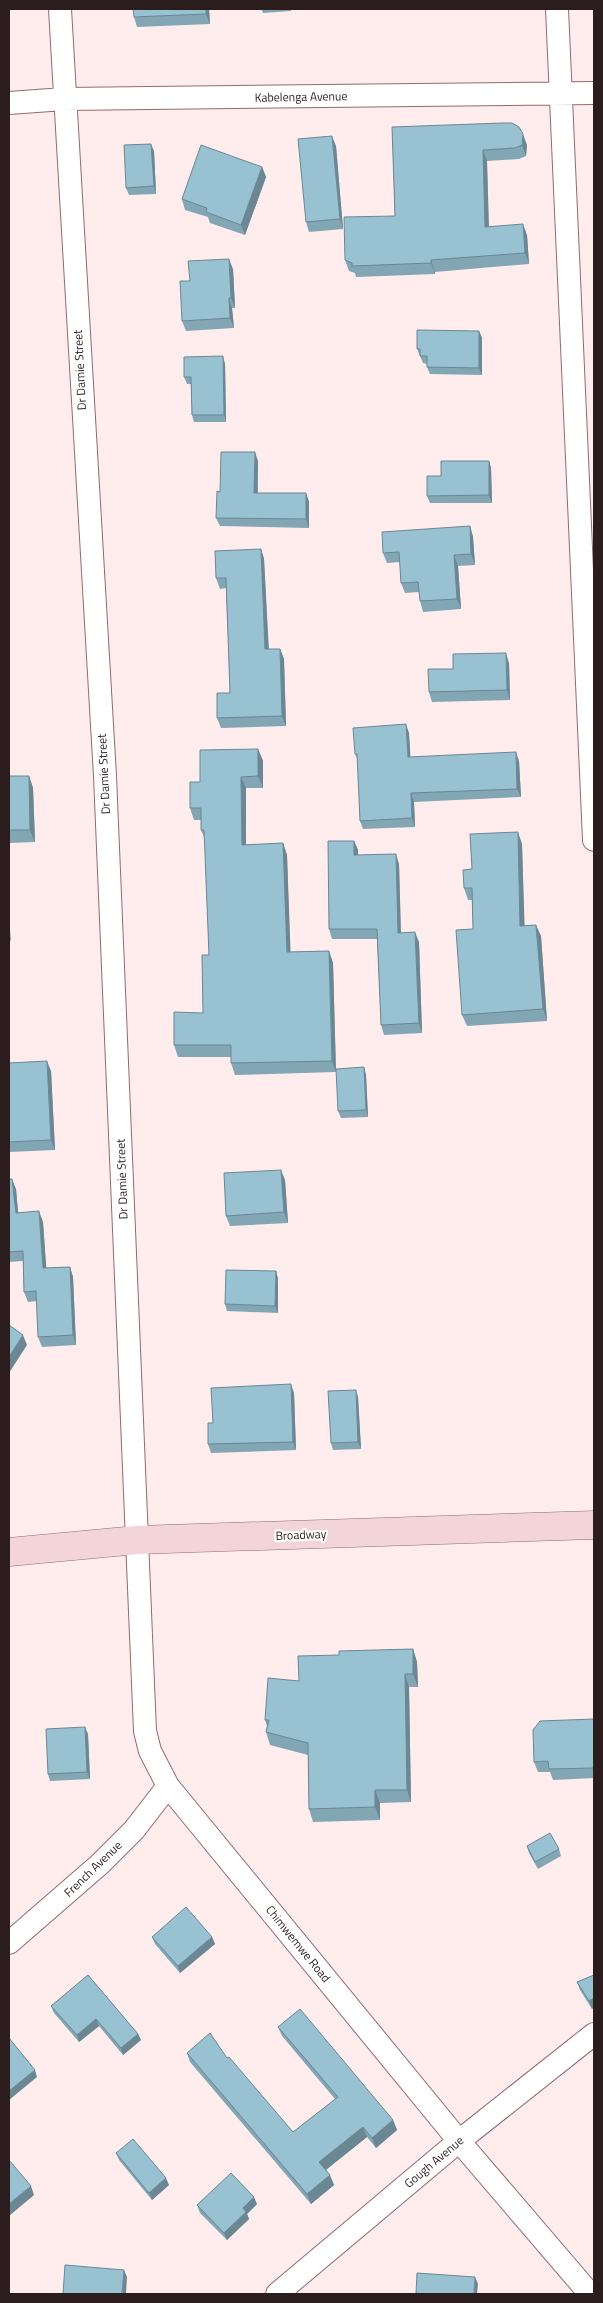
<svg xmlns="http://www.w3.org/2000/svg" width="603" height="2303" viewBox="0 0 603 2303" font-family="'Titillium Web',sans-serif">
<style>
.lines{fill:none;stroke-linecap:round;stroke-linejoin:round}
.street-casing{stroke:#916b6d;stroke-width:24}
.secondary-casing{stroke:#916b6d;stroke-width:29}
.street{stroke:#fff;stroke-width:22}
.secondary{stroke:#f3d4d8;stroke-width:28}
.wall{fill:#83a6b5}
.shaded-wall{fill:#6a8793}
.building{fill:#98c1d2;stroke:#6a8793}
.labels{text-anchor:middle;stroke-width:4.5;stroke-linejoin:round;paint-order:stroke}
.street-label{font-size:12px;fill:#2b1c1d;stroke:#fff}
</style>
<rect width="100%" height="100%" fill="#ffedee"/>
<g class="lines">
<g class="street-casing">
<path id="street" d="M 60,9 L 105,776 L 145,1731 L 150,1751 L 168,1786 L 459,2141 L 590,2294
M 557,9 L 594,840
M 9,103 L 64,99 L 594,93
M 9,1943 L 100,1864 L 134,1830 L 168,1786
M 277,2294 L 459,2141 L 594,2034"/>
</g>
<g class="secondary-casing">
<path id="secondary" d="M 9,1552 L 137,1540 L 594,1525"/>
</g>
<use href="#street" class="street"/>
<use href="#secondary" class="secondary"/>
</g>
<path class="wall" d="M 209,9 L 210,24 L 137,27 L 134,17 Z
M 261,9 L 291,9 L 291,11 L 263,13 Z
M 392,127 L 527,145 L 526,156 L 519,159 L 487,161 L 489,226 L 527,235 L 529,264 L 435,272 L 435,274 L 356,277 L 355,273 L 349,271 L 345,260 L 395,216 Z
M 336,146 L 343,229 L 309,232 L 306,222 Z
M 154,151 L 156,194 L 129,195 L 126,188 Z
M 262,167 L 266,177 L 245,235 L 210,223 L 208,217 L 185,210 L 182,199 Z
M 233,269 L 235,308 L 232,308 L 234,328 L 186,331 L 182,321 L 190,281 Z
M 479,331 L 482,338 L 482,375 L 430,374 L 427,367 L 427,364 L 423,363 L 417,349 Z
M 225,364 L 226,422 L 194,422 L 192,415 L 191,384 L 187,384 L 184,377 Z
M 258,461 L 258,493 L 306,493 L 309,502 L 309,528 L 220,526 L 216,518 L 220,492 Z
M 489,461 L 491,468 L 492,503 L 430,503 L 427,496 L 441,476 Z
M 470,526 L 473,537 L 475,565 L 458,566 L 461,609 L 423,612 L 420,601 L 419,592 L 405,593 L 401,583 L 400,562 L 387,563 L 383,553 Z
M 261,549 L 264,559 L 269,649 L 280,649 L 284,659 L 286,726 L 221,728 L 217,718 L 230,693 L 226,588 L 220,589 L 216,578 Z
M 509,663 L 510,700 L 432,702 L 429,692 Z
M 409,733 L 410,757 L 519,761 L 521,797 L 414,802 L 415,827 L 363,829 L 360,821 L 358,760 L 355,754 Z
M 258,749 L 263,761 L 263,788 L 246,788 L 246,845 L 283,843 L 287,855 L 290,952 L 329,951 L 333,963 L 336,1072 L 235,1075 L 231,1063 L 231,1057 L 178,1057 L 174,1045 L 203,1013 L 209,955 L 205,839 L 201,830 L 201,820 L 194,820 L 190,808 L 200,782 Z
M 9,776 L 29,776 L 33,788 L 35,842 L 9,843 Z
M 354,841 L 358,850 L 358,855 L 399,864 L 401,933 L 419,942 L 422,1033 L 384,1035 L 381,1025 L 377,939 L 332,939 L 329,929 Z
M 522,844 L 524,925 L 541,936 L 547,1021 L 467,1026 L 462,1015 L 473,929 L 472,900 L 468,900 L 464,888 L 472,869 Z
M 9,1063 L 51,1071 L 55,1150 L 9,1152 Z
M 364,1067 L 366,1075 L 368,1117 L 341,1118 L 338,1111 Z
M 9,1179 L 16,1189 L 18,1213 L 43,1222 L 46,1268 L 70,1267 L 73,1277 L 76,1345 L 42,1347 L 38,1337 L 37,1301 L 28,1302 L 24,1292 L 23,1261 L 9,1262 Z
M 285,1180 L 288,1223 L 230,1226 L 226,1216 Z
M 276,1271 L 278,1279 L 278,1313 L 227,1311 L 225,1304 Z
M 294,1393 L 296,1450 L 211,1453 L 208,1444 L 213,1423 Z
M 358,1397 L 361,1449 L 333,1450 L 331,1443 Z
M 413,1649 L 417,1662 L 418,1687 L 409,1687 L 411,1802 L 380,1803 L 380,1820 L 313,1822 L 309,1809 L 308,1755 L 270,1745 L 266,1732 L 267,1726 L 265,1720 L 299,1681 L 339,1655 Z
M 594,1719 L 594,1778 L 553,1780 L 550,1772 L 538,1772 L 534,1762 Z
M 88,1734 L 90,1779 L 50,1781 L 48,1774 Z
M 527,1846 L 559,1849 L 561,1856 L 538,1869 L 529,1853 Z
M 152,1937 L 212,1937 L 215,1944 L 180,1973 L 155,1944 Z
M 88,1975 L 138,2034 L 141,2040 L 123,2055 L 99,2026 L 79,2042 L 54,2013 L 51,2006 Z
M 594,1975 L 594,2007 L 592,2009 L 580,1990 L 577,1982 Z
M 278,2027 L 393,2120 L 397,2130 L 376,2148 L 367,2137 L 326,2170 L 334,2185 L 311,2204 L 190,2062 L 187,2053 L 227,2058 L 293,2132 L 335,2099 L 282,2036 Z
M 116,2153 L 169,2185 L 152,2200 L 119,2160 Z
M 257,2204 L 247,2214 L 249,2219 L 227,2240 L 200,2213 L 197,2205 Z"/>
<path class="shaded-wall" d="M 206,9 L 209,9 L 210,24 L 206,14 Z
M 523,134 L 527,145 L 526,156 L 522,145 Z
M 332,136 L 336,146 L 343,229 L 340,219 Z
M 151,144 L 154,151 L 156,194 L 154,186 Z
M 483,150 L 487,161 L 489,238 L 485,227 Z
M 262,167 L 266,177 L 245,235 L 241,225 Z
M 523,224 L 527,235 L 529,264 L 525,253 Z
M 229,259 L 233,269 L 235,308 L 231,298 Z
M 431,260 L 435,272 L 435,274 L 431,263 Z
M 229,298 L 232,308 L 234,328 L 230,318 Z
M 479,331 L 482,338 L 482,375 L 479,368 Z
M 223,356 L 225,364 L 226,422 L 224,415 Z
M 255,452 L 258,461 L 257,502 L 254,493 Z
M 489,461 L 491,468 L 492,503 L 489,495 Z
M 306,493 L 309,502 L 309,528 L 306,519 Z
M 470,526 L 473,537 L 475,565 L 471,554 Z
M 261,549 L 264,559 L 269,659 L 265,649 Z
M 454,555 L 458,566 L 461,609 L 457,599 Z
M 280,649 L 284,659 L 286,726 L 282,716 Z
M 506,653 L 509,663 L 510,700 L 507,690 Z
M 406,724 L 409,733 L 411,766 L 408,757 Z
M 258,749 L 263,761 L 263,788 L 258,776 Z
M 516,752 L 519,761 L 521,797 L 517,789 Z
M 29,776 L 33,788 L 35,842 L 30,830 Z
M 241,777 L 246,788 L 246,856 L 242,845 Z
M 411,793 L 414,802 L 415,827 L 412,818 Z
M 518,832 L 522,844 L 525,938 L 520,926 Z
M 354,841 L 358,850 L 358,865 L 354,855 Z
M 283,843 L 287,855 L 291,964 L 287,952 Z
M 396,854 L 399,864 L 401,942 L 398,933 Z
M 9,918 L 11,942 L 9,936 Z
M 536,925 L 541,936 L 547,1021 L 543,1009 Z
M 415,932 L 419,942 L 422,1033 L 419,1023 Z
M 329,951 L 333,963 L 336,1072 L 332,1061 Z
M 47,1061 L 51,1071 L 55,1150 L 51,1140 Z
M 364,1067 L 366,1075 L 368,1117 L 366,1110 Z
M 281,1170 L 285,1180 L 288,1223 L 284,1212 Z
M 12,1179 L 16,1189 L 19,1223 L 16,1213 Z
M 39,1211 L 43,1222 L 47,1278 L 43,1268 Z
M 70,1267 L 73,1277 L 76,1345 L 73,1335 Z
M 276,1271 L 278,1279 L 278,1313 L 275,1306 Z
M 23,1335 L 27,1345 L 9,1373 L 9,1357 Z
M 291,1384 L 294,1393 L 296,1450 L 293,1442 Z
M 356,1390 L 358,1397 L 361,1449 L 358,1442 Z
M 413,1649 L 417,1662 L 418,1687 L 413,1674 Z
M 405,1674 L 409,1687 L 411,1802 L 407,1790 Z
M 85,1727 L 88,1734 L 90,1779 L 87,1772 Z
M 375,1790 L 380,1803 L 380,1820 L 375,1807 Z
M 212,1937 L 215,1944 L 180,1973 L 178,1966 Z
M 594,1998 L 594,2007 L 592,2009 L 589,2001 Z
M 96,2019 L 99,2026 L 79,2042 L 77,2035 Z
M 138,2034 L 141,2040 L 123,2055 L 121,2048 Z
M 35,2070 L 37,2077 L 9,2100 L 9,2091 Z
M 393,2120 L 397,2130 L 376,2148 L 372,2138 Z
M 363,2127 L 367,2137 L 323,2172 L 319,2162 Z
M 330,2175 L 334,2185 L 311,2204 L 307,2194 Z
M 166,2178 L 169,2185 L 152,2200 L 149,2193 Z
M 31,2186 L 34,2195 L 9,2216 L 9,2204 Z
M 254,2197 L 257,2204 L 247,2214 L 249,2219 L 227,2240 L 224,2233 L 243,2208 Z
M 124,2270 L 127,2277 L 126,2294 L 122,2294 Z
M 475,2277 L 478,2284 L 477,2294 L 474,2294 Z"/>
<path class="building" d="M 133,9 L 206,9 L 206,14 L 134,17 Z
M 502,123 L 512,123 L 519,127 L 523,134 L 522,145 L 515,148 L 483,150 L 485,227 L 523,224 L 525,253 L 431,260 L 431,263 L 352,266 L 352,263 L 345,260 L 344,217 L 395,216 L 392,127 Z
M 332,136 L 340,219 L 306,222 L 298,139 Z
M 151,144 L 154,186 L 126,188 L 124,145 Z
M 201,145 L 262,167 L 241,225 L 206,212 L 207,208 L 182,199 Z
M 229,259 L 231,298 L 229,298 L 230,318 L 182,321 L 180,281 L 190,281 L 188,261 Z
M 417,330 L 479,331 L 479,368 L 427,367 L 427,356 L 420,356 L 420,349 L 417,349 Z
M 223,356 L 224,415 L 192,415 L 191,377 L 184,377 L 184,357 Z
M 221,452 L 255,452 L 254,493 L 306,493 L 306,519 L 216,518 L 217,491 L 220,492 Z
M 441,461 L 489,461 L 489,495 L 427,496 L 427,476 L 441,476 Z
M 470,526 L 471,554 L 454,555 L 457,599 L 420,601 L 418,582 L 401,583 L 399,552 L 383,553 L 382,532 Z
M 261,549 L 265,649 L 280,649 L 282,716 L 217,718 L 217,693 L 230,693 L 226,578 L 216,578 L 215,551 Z
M 506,653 L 507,690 L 429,692 L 428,669 L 453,669 L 453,654 Z
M 406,724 L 408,757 L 516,752 L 517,789 L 411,793 L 412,818 L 360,821 L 357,754 L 355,754 L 353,728 Z
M 258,749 L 258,776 L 241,777 L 242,845 L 283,843 L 287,952 L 329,951 L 332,1061 L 231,1063 L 231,1045 L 174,1045 L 174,1012 L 203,1013 L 202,955 L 209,955 L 204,830 L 201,830 L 201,808 L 190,808 L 190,782 L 200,782 L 200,750 Z
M 9,776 L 29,776 L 30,830 L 9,830 Z
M 518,832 L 520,926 L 536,925 L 543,1009 L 462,1015 L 456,930 L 473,929 L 472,888 L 464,888 L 463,870 L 472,869 L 470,834 Z
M 328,841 L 354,841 L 354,855 L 396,854 L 398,933 L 415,932 L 419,1023 L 381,1025 L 377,929 L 329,929 Z
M 47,1061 L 51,1140 L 9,1142 L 9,1063 Z
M 364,1067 L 366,1110 L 338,1111 L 336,1069 Z
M 281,1170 L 284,1212 L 226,1216 L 224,1173 Z
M 9,1179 L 12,1179 L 16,1213 L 39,1211 L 43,1268 L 70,1267 L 73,1335 L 38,1337 L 36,1291 L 24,1292 L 23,1251 L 9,1252 Z
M 226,1270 L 276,1271 L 275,1306 L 225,1304 Z
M 9,1325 L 23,1335 L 9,1357 Z
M 291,1384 L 293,1442 L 208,1444 L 208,1423 L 213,1423 L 211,1388 Z
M 356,1390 L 358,1442 L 331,1443 L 328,1391 Z
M 413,1649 L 413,1674 L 405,1674 L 407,1790 L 375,1790 L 375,1807 L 309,1809 L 308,1743 L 266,1732 L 269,1720 L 265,1720 L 268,1678 L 299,1681 L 298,1656 L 339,1655 L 339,1651 Z
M 594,1719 L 594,1768 L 549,1769 L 548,1761 L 534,1762 L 533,1730 L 540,1721 Z
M 85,1727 L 87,1772 L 48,1774 L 46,1729 Z
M 550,1833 L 559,1849 L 535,1862 L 527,1846 Z
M 186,1907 L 212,1937 L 178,1966 L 152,1937 Z
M 88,1975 L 138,2034 L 121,2048 L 96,2019 L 77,2035 L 51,2006 Z
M 594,1975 L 594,1998 L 589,2001 L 577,1982 Z
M 300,2009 L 393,2120 L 372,2138 L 363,2127 L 319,2162 L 330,2175 L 307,2194 L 187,2053 L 210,2033 L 227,2058 L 229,2057 L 293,2132 L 338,2097 L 278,2027 Z
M 9,2038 L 35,2070 L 9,2091 Z
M 133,2139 L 166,2178 L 149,2193 L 116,2153 Z
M 9,2160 L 31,2186 L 9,2204 Z
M 231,2173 L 254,2197 L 243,2208 L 246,2212 L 224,2233 L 197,2205 Z
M 65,2265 L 124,2270 L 122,2294 L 63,2294 Z
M 417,2273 L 475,2277 L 474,2294 L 416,2294 Z"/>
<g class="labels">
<g class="street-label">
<text transform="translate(301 97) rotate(-1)" y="4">Kabelenga Avenue</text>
<text transform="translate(80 370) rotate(-93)" y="4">Dr Damie Street</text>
<text transform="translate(104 774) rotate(-93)" y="4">Dr Damie Street</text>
<text transform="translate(122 1179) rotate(-92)" y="4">Dr Damie Street</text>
<text transform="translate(301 1535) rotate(-2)" y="4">Broadway</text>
<text transform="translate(93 1869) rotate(-44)" y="4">French Avenue</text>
<text transform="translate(298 1944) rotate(51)" y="4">Chimwemwe Road</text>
<text transform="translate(434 2162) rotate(-40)" y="4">Gough Avenue</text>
</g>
</g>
<rect width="603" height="2303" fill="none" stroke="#2b1c1d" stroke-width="20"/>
</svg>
